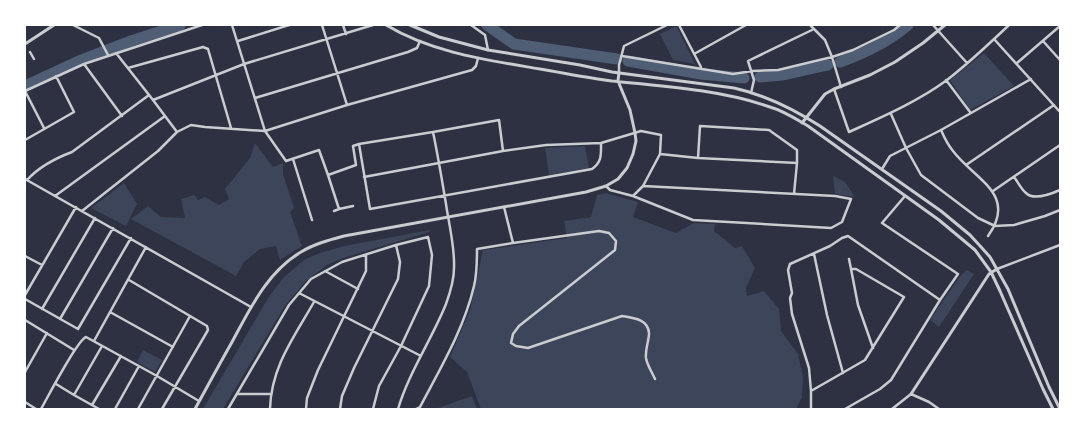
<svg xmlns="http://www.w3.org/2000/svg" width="1085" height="434" viewBox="0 0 1085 434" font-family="Ubuntu,sans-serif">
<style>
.green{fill:#3c4559}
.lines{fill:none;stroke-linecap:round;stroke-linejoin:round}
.river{stroke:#4f5d75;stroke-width:11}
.minor{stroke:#caccd0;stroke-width:2.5}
.tertiary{stroke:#caccd0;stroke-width:3}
</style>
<rect width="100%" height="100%" fill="#2d3142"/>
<path class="green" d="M 674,27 L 677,27 L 695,64 L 673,60 L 660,34 Z
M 984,53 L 1014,86 L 970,110 L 950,80 Z
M 255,143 L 273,167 L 283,163 L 283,174 L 294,208 L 290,212 L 302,246 L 280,260 L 276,246 L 260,249 L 244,262 L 236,276 L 131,219 L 148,206 L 161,217 L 185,218 L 181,199 L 195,195 L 198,200 L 205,197 L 219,205 L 229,199 L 225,189 L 250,158 Z
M 585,146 L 589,168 L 549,175 L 545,148 Z
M 833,176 L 845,182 L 855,197 L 835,194 Z
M 124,183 L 137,204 L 126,226 L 91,208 Z
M 605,193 L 638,202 L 633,217 L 676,233 L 694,223 L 715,224 L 714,231 L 735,248 L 742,246 L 755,268 L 746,288 L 747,296 L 764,291 L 779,309 L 781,331 L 798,354 L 803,377 L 802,397 L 796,409 L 481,409 L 467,372 L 450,357 L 470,310 L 483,250 L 567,238 L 564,221 L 591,217 L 597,195 Z
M 430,230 L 429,232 L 343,258 L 327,265 L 306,281 L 286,304 L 223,409 L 203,409 L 268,298 L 284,277 L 304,260 L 320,253 L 344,246 Z
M 967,270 L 974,274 L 939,327 L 930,320 L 960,276 Z
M 143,350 L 162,360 L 155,372 L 137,362 Z
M 472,396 L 477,409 L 435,409 Z"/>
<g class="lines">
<path class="river" d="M 487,25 L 514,44 L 617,59
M 628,61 L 701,74 L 744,78
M 840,62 C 865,53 888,42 908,25
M 760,77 L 783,75 L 828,65
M 25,86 L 79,61 L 131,41 L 180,25"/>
<path class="minor" d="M 73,25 L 99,38 L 108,55
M 232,25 L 265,131 L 286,161 L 319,150 L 328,175 L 356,165 L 353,146 L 359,144
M 322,25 L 347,105
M 343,25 L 346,34
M 471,25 L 485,35 L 488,50
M 679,25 L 701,67
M 810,25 L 825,40 L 832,57 L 841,87
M 933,25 L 967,63
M 994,39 L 1060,112
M 238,41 L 289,25
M 1043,41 L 1060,60
M 30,52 L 34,59
M 116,53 L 153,100
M 694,54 L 746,25
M 622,56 L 733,74 L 752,71 L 778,70 L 832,57 L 853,50 L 894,30 L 900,25
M 1017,63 L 1060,26
M 84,64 L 122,116
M 128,68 L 203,47 L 208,49 L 231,128
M 619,72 L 619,65 L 624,46 L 667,25
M 946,80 L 970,112
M 834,89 L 849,132 C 882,117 917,102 947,80 C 969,63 989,44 1009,25
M 25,91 L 84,64 L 202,25
M 25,91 L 44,128
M 751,93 L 754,80 L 748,61 L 814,29
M 255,98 L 408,52 L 417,48 L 420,41
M 891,114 L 906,148 L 921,175 L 978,218 L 995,226 L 1014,225 L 1045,216 L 1060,210
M 941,130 C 944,137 948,145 953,151 C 975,180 1018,194 988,236
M 177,132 L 153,100 L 244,64 L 373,25
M 433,132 L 499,120 L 503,151
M 25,140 L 74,112 L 56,76
M 660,154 L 698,158 L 797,163 L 794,194
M 698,158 L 700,126 L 769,130 L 797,150 L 797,163
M 293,159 L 312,220
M 966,165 L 1054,105
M 882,169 L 890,156 L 941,130 L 1031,79
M 328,175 L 339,209 L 353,206
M 364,177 L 503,151 L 546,145 L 601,143 L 641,131 L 661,135 L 660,154 L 643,186 L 633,196
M 1014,177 C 1018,182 1021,189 1026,193 C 1034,201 1051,194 1060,190
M 25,179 L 251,307
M 27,180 C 38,168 56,158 72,152 L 149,95
M 606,186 L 610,190 L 633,196 L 693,220 L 831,228 L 842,222 L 851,199 L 835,196 L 643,186
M 993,191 L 1060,145
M 55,196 L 165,116
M 504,207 L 513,243 L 599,231 L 609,233 L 616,241 L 615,250 L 519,326 L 513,334 L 511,343 L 516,346 L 528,348 L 622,316 C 633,318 648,319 649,333 C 649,341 645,349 646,358 C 647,365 652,372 655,379
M 82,211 L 158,151 L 177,132 L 191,125 L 205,127 L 265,131 L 347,105 L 472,70 L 476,66 L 478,58
M 334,211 L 339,209
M 814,254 L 827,315 L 843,373
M 25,256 L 42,265
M 849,259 L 851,269
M 997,269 L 1060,245
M 325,271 L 358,289
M 129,280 L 207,326 L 208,330 L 162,409
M 299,293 L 421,356
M 25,295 L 76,207
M 25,299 L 78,329 L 131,238
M 42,309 L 95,218
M 110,312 L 173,347
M 60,319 L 113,228
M 25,320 L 74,350
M 94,341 L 146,247
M 25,372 L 47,333
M 56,384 L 74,395
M 811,391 L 865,360 L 904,297 L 856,269 L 851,269 L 858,305 L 873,348
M 237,394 L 270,394
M 25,402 L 36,409
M 92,405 L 121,356
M 41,409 C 48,397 77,340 86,337 L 157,376 L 199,401
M 99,409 L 74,395 L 102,346
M 115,409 L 139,366
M 138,409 L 190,316
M 228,409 L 289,305 L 311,279 L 342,262 L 396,245 L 428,237 L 432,255 L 429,286 L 401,346 L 379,386 L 373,409
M 270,409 C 271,367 294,337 314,302
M 306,409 L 307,398 L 318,370 L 366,271 L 366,255
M 340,409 L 342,396 L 354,368 L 398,279 L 400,262 L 396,245
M 398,409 C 409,372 432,339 446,304 C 450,293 454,280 454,268 C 455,247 449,225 446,204 C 442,180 438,156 433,132 L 359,144 L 370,209 L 592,169 C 602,162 601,155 601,143
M 416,409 L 420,407 C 440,369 464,329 474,286 C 477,274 477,261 477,249 L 513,243
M 811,409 L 811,391 L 809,368 L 792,314 L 790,298 L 792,293 L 788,270 L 790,264 L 830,246 L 842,238 L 848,236 L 940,300
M 845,409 L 880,389 L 891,380 L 940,300 L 958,274 L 882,223 L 905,196
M 892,409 L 911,394 L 929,402 L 939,409"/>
<path class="tertiary" d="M 386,25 C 433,53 487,60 540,69 C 564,73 588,78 612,81 C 663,86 722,90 770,107 C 784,111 796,119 808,126 L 939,220 L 975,250 L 991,272 L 1000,291 L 1043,389 L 1053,409
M 410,25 L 439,37 L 488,50 L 580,65 L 612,72 L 734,88 C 766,95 792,108 820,126 L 941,211 L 970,235 L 981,247 L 990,257 L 1008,289 L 1049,387 L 1060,409
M 25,44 L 54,25
M 802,123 L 825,94 L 834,89 L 870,75 L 895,62 L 923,43 L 945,25
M 911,394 L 989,274 L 997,269
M 195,409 C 207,387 219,365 232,342 C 250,309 267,272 301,252 C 314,244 329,240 344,236 L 586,192 L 606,186 L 618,179 L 627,168 L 633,154 L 636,141 L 635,133 L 630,110 L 618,81 L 619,72"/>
</g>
<rect width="1085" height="434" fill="none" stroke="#ffffff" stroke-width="52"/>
</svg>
